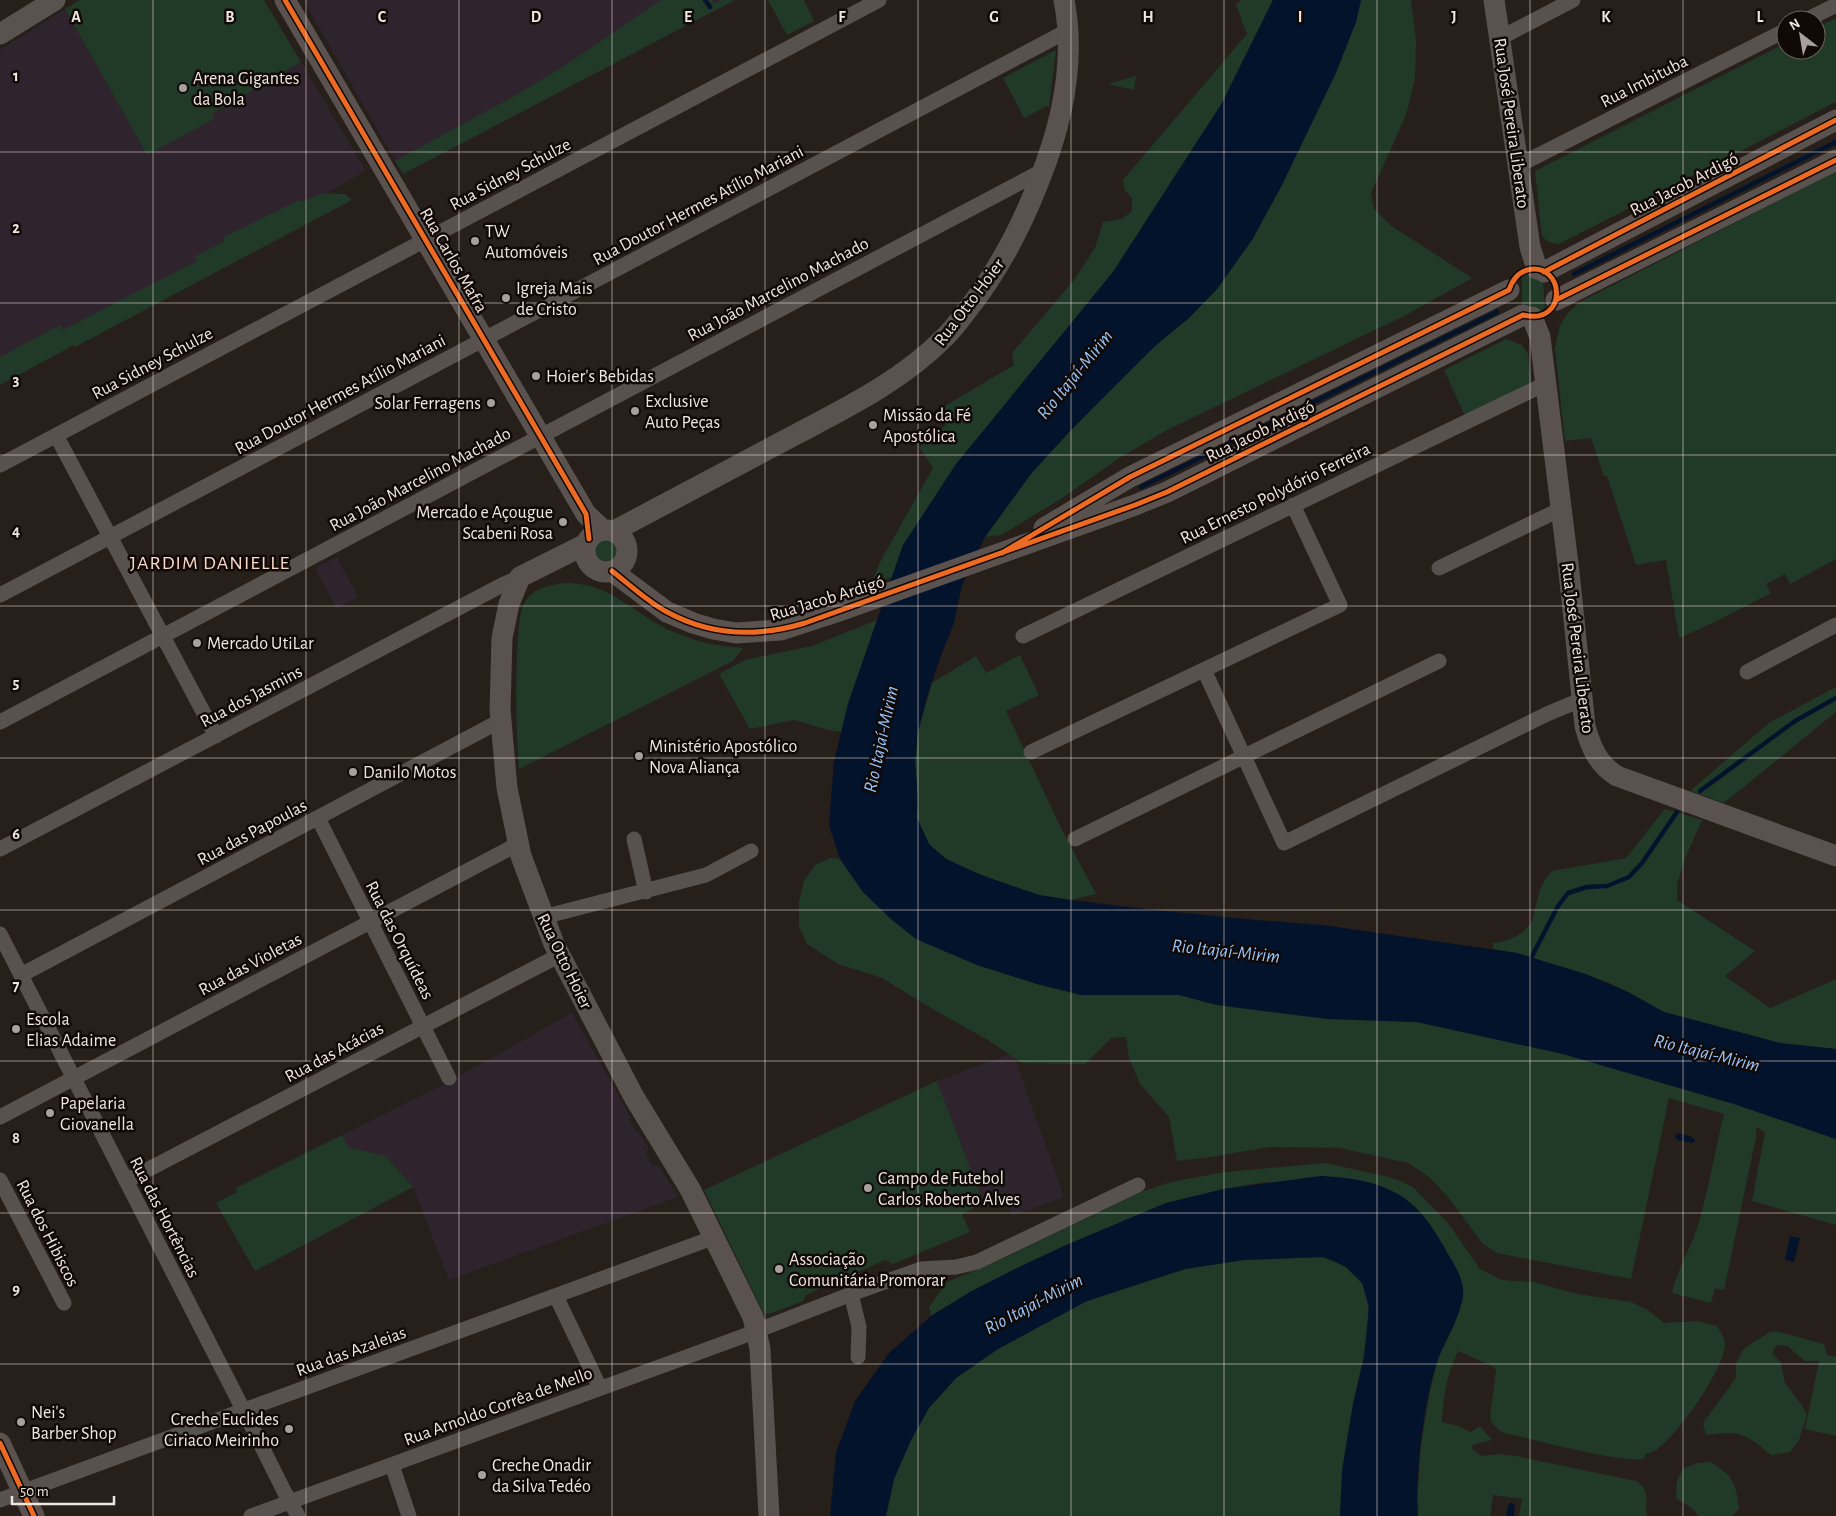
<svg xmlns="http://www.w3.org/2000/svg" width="1836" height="1516" viewBox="0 0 1836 1516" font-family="'Alegreya Sans',sans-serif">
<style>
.industrial{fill:#2f232e}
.green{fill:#213a28}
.water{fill:#04132c}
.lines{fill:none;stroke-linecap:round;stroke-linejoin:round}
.stream{stroke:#04132c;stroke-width:4.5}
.street{stroke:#58524e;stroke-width:15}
.secondary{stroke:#5a524f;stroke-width:21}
.cycleway-casing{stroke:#100906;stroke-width:8}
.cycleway{stroke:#ed6a23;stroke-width:5}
.grid{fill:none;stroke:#f0e6e0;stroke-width:1;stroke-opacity:0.55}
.poi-dot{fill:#aaa09b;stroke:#100906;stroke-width:2}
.labels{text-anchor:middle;stroke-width:5;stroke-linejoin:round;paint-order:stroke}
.poi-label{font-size:18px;fill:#f0e6e0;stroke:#100906;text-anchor:start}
.street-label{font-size:18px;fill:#f0e6e0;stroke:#100906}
.water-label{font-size:19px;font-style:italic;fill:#99c5fd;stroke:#100906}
.quarter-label{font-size:20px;letter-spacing:1px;fill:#f8daca;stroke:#100906}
.grid-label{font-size:16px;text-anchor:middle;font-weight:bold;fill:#f0e6e0;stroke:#100906;stroke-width:5;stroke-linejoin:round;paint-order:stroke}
</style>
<rect width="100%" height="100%" fill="#271f1a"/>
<path class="industrial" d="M 303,0 L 735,0 L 403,174 Z
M 65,9 L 147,155 L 214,118 L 211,115 L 301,62 L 366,171 L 233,246 L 0,371 L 0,50 Z
M 337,557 L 358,597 L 337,609 L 315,568 Z
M 572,1013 L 631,1118 L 629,1119 L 636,1132 L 639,1133 L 649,1148 L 646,1154 L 652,1165 L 659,1166 L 678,1197 L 449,1280 L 413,1187 L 386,1156 L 347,1147 L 342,1135 L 441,1086 Z
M 1013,1053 L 1064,1197 L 1012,1216 L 1007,1202 L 1003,1202 L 987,1207 L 984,1204 L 937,1081 Z"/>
<path class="green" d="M 80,0 L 264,0 L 301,62 L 212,114 L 214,119 L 147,155 L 65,9 Z
M 661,0 L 712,0 L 714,4 L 721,0 L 735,0 L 403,174 L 395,161 L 509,99 L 564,66 Z
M 768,0 L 804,0 L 814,21 L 787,35 Z
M 1241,0 L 1273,0 L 1222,103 L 1113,272 L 1010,398 L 903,545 L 892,577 L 871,584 L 880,562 L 933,468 L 919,447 L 946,425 L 940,409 L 1014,365 L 1012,353 L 1074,280 L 1095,248 L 1103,222 L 1122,219 L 1132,211 L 1132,198 L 1124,189 L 1123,180 L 1247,34 L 1236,5 Z
M 1361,0 L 1411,0 L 1416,41 L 1415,78 L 1406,115 L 1371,193 L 1374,209 L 1390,225 L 1472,278 L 1406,315 L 1169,429 L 1121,457 L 1059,500 L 1001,535 L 985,537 L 1031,473 L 1114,385 L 1155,346 L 1189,318 L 1217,289 L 1252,240 L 1282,185 L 1356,22 Z
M 1836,18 L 1836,102 L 1559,244 L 1548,242 L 1542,236 L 1535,171 L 1786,43 L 1786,50 L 1816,50 L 1816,28 Z
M 1056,50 L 1049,107 L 1047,106 L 1024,118 L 1003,78 Z
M 1136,76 L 1134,90 L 1108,84 Z
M 1836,171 L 1836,559 L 1790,584 L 1785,574 L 1766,584 L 1771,593 L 1715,622 L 1679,638 L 1666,560 L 1636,565 L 1607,476 L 1604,476 L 1591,438 L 1565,441 L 1555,348 L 1560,325 L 1567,314 L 1580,302 Z
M 324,193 L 345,194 L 352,200 L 75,347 L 74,345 L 0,385 L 0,357 L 60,325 L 63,330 L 197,261 L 195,256 L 225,241 L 224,237 L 299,200 L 301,202 Z
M 1532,272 L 1543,281 L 1545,308 L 1539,312 L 1522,308 L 1522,276 Z
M 1506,339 L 1522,345 L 1528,354 L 1531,382 L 1465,416 L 1444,370 Z
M595 551a12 12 0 1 1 24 0a12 12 0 1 1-24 0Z
M 565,583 C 609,583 630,610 665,628 C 691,641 715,646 743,648 L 733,661 L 519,769 C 516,725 515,684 518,639 C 519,627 519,609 527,599 C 536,587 552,585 565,583 Z
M 877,620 L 848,704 L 842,732 L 829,730 L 794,720 L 750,729 L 719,674 L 745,660 L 812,646 Z
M 1020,655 L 1039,695 L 1006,711 L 1062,830 L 1096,894 L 1070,900 L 1039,895 L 1010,886 L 962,867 L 938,854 L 929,844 L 917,818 L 918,800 L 915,762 L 918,732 L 932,683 L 976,656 L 986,673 Z
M 1836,687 L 1836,712 L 1724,803 L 1690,791 L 1769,723 Z
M 1665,809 L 1702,820 L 1686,856 L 1677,884 L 1677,900 L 1755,951 L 1725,976 L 1770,1008 L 1836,979 L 1836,1049 L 1780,1043 L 1664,1012 L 1628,992 L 1607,982 L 1517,953 L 1493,949 L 1493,943 C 1510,941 1522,936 1532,922 C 1537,904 1538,884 1552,871 L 1626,858 Z
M 831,858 L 840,859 L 863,892 L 891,919 L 916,939 L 977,965 L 1037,984 L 1081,995 L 1179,995 L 1217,1005 L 1328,1019 L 1416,1022 L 1560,1053 L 1734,1104 L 1836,1139 L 1836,1225 L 1752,1201 L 1765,1132 L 1756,1127 L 1756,1137 L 1724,1290 L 1715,1288 L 1711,1303 L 1672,1293 C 1677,1269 1692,1247 1699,1222 C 1709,1187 1715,1150 1724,1114 L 1669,1098 L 1631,1279 L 1497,1253 L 1483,1244 L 1448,1197 L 1429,1177 L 1408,1163 L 1340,1148 L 1269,1147 L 1211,1157 L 1177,1161 L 1169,1117 L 1140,1084 L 1129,1058 L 1126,1037 L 1111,1038 L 1085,1064 L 1022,1063 L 988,1040 L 936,1011 L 882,978 L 838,964 L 807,944 L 799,926 L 799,902 L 804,881 L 815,865 Z
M 937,1081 L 984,1204 L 962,1214 L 970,1232 L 893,1264 L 885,1260 L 806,1295 L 803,1301 L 769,1314 L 763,1312 L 704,1190 Z
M 342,1135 L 348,1147 L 386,1156 L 413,1187 L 255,1271 L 216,1203 L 237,1192 L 236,1188 Z
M 1325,1163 L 1385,1176 L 1401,1181 L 1413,1187 L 1448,1223 L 1480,1269 L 1501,1280 L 1534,1282 L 1577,1294 L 1631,1302 L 1648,1310 L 1664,1323 L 1698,1321 L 1717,1326 C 1720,1331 1725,1338 1725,1343 C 1725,1369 1677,1436 1656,1450 C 1653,1452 1648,1453 1645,1454 L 1645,1458 C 1629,1466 1525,1437 1501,1432 L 1492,1423 L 1490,1416 L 1496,1371 L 1494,1367 L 1458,1351 C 1447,1374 1443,1397 1442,1422 L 1458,1426 L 1471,1432 L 1480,1426 L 1492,1440 L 1472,1445 L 1473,1450 L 1482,1456 L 1500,1454 L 1516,1456 L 1636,1481 C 1652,1491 1644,1500 1647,1516 L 1519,1516 L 1522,1499 L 1493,1495 L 1490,1516 L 1418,1516 L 1417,1501 L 1421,1446 L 1430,1391 L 1438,1359 L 1455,1323 L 1444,1246 L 1415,1207 L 1385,1188 L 1264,1182 L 1224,1189 L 1166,1203 L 1064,1246 L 1015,1269 L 970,1292 L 931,1316 L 929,1307 L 947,1282 L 1002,1259 L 1144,1191 L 1171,1182 L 1225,1172 Z
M 1323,1257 C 1338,1263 1355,1269 1363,1285 C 1378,1318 1359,1371 1353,1405 C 1346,1443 1342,1478 1340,1516 L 886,1516 L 894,1479 L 911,1440 L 929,1408 L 956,1378 L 998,1349 L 1087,1301 L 1185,1269 L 1244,1260 Z
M 1770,1332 L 1779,1332 L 1824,1344 L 1827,1355 L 1836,1357 L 1836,1436 L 1805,1429 L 1819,1361 L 1805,1361 L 1787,1346 L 1777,1345 L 1772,1353 L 1781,1363 L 1785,1383 L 1803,1407 L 1807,1415 L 1799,1440 L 1790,1452 L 1771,1455 C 1744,1433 1741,1431 1706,1435 L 1703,1423 L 1736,1378 L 1736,1364 L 1742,1351 L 1749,1345 Z
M 1711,1462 C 1734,1477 1736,1483 1739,1509 L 1732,1516 L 1698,1516 L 1693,1509 L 1676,1498 L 1677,1480 L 1684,1468 L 1698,1463 Z"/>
<path class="water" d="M 1273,0 L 1361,0 L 1356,22 L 1336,73 L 1282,185 L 1252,240 L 1217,289 L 1189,318 L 1155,346 L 1069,432 L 1031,474 L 985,537 L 962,585 L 954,623 L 940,658 L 927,697 L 918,732 L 915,762 L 918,800 L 917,818 L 924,833 L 929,844 L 946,859 L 981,875 L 1039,895 L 1070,900 L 1155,910 L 1255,920 L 1323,925 L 1517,953 L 1586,974 L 1628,992 L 1664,1012 L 1780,1043 L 1836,1049 L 1836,1139 L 1734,1104 L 1563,1054 L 1417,1022 L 1328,1019 L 1217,1005 L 1179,995 L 1081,995 L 1037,984 L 977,965 L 916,939 L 891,919 L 863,892 L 840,859 L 829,825 L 834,761 L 848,704 L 903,545 L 956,464 L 1113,272 L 1222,103 Z
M 1678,1133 L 1692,1137 L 1695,1140 L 1693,1143 L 1677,1140 L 1675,1136 Z
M 1320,1176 C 1353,1177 1391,1183 1415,1207 C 1429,1220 1439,1238 1448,1254 C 1455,1265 1465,1282 1463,1296 C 1460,1318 1446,1338 1438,1359 C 1424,1400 1415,1473 1418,1516 L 1340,1516 L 1342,1470 L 1353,1404 L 1364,1357 L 1369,1307 L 1362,1283 L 1345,1266 L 1323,1257 L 1244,1260 L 1185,1269 L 1087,1301 L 998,1349 L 956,1378 L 929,1408 L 911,1440 L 894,1479 L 886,1516 L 830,1516 L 836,1453 L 855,1401 L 889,1353 L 931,1316 L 970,1292 L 1015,1269 L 1064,1246 L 1166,1203 L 1224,1189 Z
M 1790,1236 L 1800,1238 L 1794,1262 L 1785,1260 Z
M 1511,1502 L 1515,1506 L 1514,1516 L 1506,1516 L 1508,1506 Z"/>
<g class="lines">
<path class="stream" d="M 705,0 L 710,7
M 1574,274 L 1836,142
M 1141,487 L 1497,312
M 1700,791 L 1795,721 L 1836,698
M 1529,962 L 1558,906 L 1568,893 L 1587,887 L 1607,886 L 1629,877 L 1642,863 L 1677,812"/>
<path class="street" d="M 1806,20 L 1836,5
M 1500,38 L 1573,0
M 1519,165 L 1786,30
M 56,435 L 216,736
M 0,465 L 879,0
M 1439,568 L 1561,509
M 0,595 L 1069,30
M 1023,636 L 1545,384
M 1204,670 L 1284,843 L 1547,714 L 1583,699
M 1747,672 L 1836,625
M 0,722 L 1044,170
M 1031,752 L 1340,605 L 1293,505
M 318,818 L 449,1078
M 634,839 L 646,892
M 1075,839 L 1439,661
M 0,849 L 504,584 L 520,577
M 543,917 L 706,875 L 751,851
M 0,934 L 249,1421 L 284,1491 L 298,1516
M 21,975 L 500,721
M 0,1117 L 518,844
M 0,1180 L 64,1303
M 126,1181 L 560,955
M 851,1294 L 859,1327 L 858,1357
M 556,1296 L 600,1388
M 392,1465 L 409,1516
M 0,1500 L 715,1237
M 251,1516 L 741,1337 L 854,1293 L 921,1269 L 956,1267 L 977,1262 L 1138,1185"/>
<path class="secondary" d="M 285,0 L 586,514 L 603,530
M 1494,0 L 1530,247 L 1537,269
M 0,34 L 55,0
M 1544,272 L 1836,120
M 1556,300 L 1836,160
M 1532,317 L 1540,337 L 1569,572 L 1585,726 C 1591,748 1598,764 1617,776 L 1836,856
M 1044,528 L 1130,477 L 1509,290
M585 551a21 21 0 1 1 42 0a21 21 0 1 1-42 0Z
M 614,531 C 673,500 732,468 791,437 C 846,408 902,381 946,336 C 953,329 959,321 965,313 C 998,272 1020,230 1039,181 C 1062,124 1076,61 1064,0
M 586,544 L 520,577 L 509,604 L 502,638 L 500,710 L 507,788 L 521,856 L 554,944 L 634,1097 L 690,1189 L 753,1317 L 760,1349 L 769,1516
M 612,571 L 667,612 L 693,623 L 713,629 L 736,633 L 781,630 L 839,611 L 1135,505 L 1167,492 L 1523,315
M 0,1443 L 34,1516"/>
<g class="cycleway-casing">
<path id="cycleway" d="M 285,0 L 586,514 L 589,539
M 1544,272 L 1836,120
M 1556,300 L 1836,160
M 612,571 C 630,585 648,602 667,612 C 711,636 759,637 805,623 L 1135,505 L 1167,492 L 1523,315 C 1569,326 1565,261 1527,270 C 1517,273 1512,281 1509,290 L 1130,477 L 1002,553
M 0,1443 L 34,1516"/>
</g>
<use href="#cycleway" class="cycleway"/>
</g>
<path class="grid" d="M 153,0 L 153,1516M 306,0 L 306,1516M 459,0 L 459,1516M 612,0 L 612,1516M 765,0 L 765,1516M 918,0 L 918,1516M 1071,0 L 1071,1516M 1224,0 L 1224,1516M 1377,0 L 1377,1516M 1530,0 L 1530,1516M 1683,0 L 1683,1516M 0,152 L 1836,152M 0,303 L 1836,303M 0,455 L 1836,455M 0,606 L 1836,606M 0,758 L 1836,758M 0,910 L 1836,910M 0,1061 L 1836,1061M 0,1213 L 1836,1213M 0,1364 L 1836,1364"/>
<g class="poi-dot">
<circle cx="183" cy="88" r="5"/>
<circle cx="475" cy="241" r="5"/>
<circle cx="506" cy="298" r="5"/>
<circle cx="536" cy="376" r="5"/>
<circle cx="491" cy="403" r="5"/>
<circle cx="635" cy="411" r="5"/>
<circle cx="873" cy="425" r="5"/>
<circle cx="563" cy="522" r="5"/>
<circle cx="197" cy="643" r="5"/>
<circle cx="639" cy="756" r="5"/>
<circle cx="353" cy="772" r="5"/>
<circle cx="16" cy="1029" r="5"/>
<circle cx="50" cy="1113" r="5"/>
<circle cx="868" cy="1188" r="5"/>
<circle cx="779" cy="1269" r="5"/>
<circle cx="21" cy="1422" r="5"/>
<circle cx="289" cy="1429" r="5"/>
<circle cx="482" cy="1475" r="5"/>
</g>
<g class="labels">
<g class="poi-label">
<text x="193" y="84">Arena Gigantes<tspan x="193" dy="21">da Bola</tspan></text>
<text x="485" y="237">TW<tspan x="485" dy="21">Automóveis</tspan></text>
<text x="516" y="294">Igreja Mais<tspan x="516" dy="21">de Cristo</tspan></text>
<text x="546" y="382">Hoier's Bebidas</text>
<text x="645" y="407">Exclusive<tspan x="645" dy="21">Auto Peças</tspan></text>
<text x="481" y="409" text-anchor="end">Solar Ferragens</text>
<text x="883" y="421">Missão da Fé<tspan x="883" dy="21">Apostólica</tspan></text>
<text x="553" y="518" text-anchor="end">Mercado e Açougue<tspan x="553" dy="21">Scabeni Rosa</tspan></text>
<text x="207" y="649">Mercado UtiLar</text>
<text x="649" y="752">Ministério Apostólico<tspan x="649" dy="21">Nova Aliança</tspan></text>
<text x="363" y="778">Danilo Motos</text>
<text x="26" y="1025">Escola<tspan x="26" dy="21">Elias Adaime</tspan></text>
<text x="60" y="1109">Papelaria<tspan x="60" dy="21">Giovanella</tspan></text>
<text x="878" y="1184">Campo de Futebol<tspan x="878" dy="21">Carlos Roberto Alves</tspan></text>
<text x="789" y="1265">Associação<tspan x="789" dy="21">Comunitária Promorar</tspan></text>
<text x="31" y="1418">Nei's<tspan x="31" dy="21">Barber Shop</tspan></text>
<text x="279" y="1425" text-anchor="end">Creche Euclides<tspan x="279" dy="21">Ciriaco Meirinho</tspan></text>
<text x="492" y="1471">Creche Onadir<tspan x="492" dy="21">da Silva Tedéo</tspan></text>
</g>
<g class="street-label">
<text transform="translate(1644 81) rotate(-27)" y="6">Rua Imbituba</text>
<text transform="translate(1512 123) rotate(82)" y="6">Rua José Pereira Liberato</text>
<text transform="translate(510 174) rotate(-28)" y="6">Rua Sidney Schulze</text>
<text transform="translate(1684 184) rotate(-27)" y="6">Rua Jacob Ardigó</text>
<text transform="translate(698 205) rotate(-28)" y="6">Rua Doutor Hermes Atílio Mariani</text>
<text transform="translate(454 260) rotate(60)" y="6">Rua Carlos Mafra</text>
<text transform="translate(778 289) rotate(-28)" y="6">Rua João Marcelino Machado</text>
<text transform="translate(969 302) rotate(-53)" y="6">Rua Otto Hoier</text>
<text transform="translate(152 363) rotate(-28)" y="6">Rua Sidney Schulze</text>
<text transform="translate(340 394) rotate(-28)" y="6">Rua Doutor Hermes Atílio Mariani</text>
<text transform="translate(1260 431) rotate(-26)" y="6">Rua Jacob Ardigó</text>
<text transform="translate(420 479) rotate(-28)" y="6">Rua João Marcelino Machado</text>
<text transform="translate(1275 493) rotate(-26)" y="6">Rua Ernesto Polydório Ferreira</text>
<text transform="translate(827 598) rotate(-17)" y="6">Rua Jacob Ardigó</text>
<text transform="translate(1578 648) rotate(83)" y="6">Rua José Pereira Liberato</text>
<text transform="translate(251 696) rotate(-28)" y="6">Rua dos Jasmins</text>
<text transform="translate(252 832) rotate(-28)" y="6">Rua das Papoulas</text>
<text transform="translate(400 940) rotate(63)" y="6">Rua das Orquídeas</text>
<text transform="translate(565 961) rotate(64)" y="6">Rua Otto Hoier</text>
<text transform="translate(250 964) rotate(-28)" y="6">Rua das Violetas</text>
<text transform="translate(334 1052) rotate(-28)" y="6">Rua das Acácias</text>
<text transform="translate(165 1217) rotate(63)" y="6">Rua das Hortências</text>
<text transform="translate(48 1233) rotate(63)" y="6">Rua dos Hibiscos</text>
<text transform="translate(351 1351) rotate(-20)" y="6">Rua das Azaleias</text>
<text transform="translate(498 1406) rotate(-20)" y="6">Rua Arnoldo Corrêa de Mello</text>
</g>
<g class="water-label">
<text transform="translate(1074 374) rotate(-51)" y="7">Rio Itajaí-Mirim</text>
<text transform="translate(880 739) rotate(-78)" y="7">Rio Itajaí-Mirim</text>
<text transform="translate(1226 950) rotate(6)" y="7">Rio Itajaí-Mirim</text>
<text transform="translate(1707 1052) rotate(14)" y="7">Rio Itajaí-Mirim</text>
<text transform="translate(1033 1303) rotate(-28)" y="7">Rio Itajaí-Mirim</text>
</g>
<g class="quarter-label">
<text x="210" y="569">JARDIM DANIELLE</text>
</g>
</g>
<g class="grid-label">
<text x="76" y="22">A</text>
<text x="230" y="22">B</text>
<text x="382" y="22">C</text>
<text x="536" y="22">D</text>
<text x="688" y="22">E</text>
<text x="842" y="22">F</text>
<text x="994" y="22">G</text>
<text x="1148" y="22">H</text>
<text x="1300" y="22">I</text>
<text x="1454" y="22">J</text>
<text x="1606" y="22">K</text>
<text x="1760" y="22">L</text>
<text x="16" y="81">1</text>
<text x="16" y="233">2</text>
<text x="16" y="385">3</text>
<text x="16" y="536">4</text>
<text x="16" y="688">5</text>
<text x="16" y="839">6</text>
<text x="16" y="991">7</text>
<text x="16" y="1143">8</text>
<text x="16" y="1294">9</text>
</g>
<g transform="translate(1801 35) rotate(329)"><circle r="24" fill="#100906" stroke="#6a615d"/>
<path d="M0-4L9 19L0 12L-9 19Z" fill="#aaa09b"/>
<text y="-8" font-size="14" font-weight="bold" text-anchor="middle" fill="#f0e6e0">N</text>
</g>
<path d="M12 1496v8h102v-8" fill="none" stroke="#f0e6e0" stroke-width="2.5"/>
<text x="20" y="1496" font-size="15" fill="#f0e6e0" stroke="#100906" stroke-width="4" paint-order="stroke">50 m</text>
</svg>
